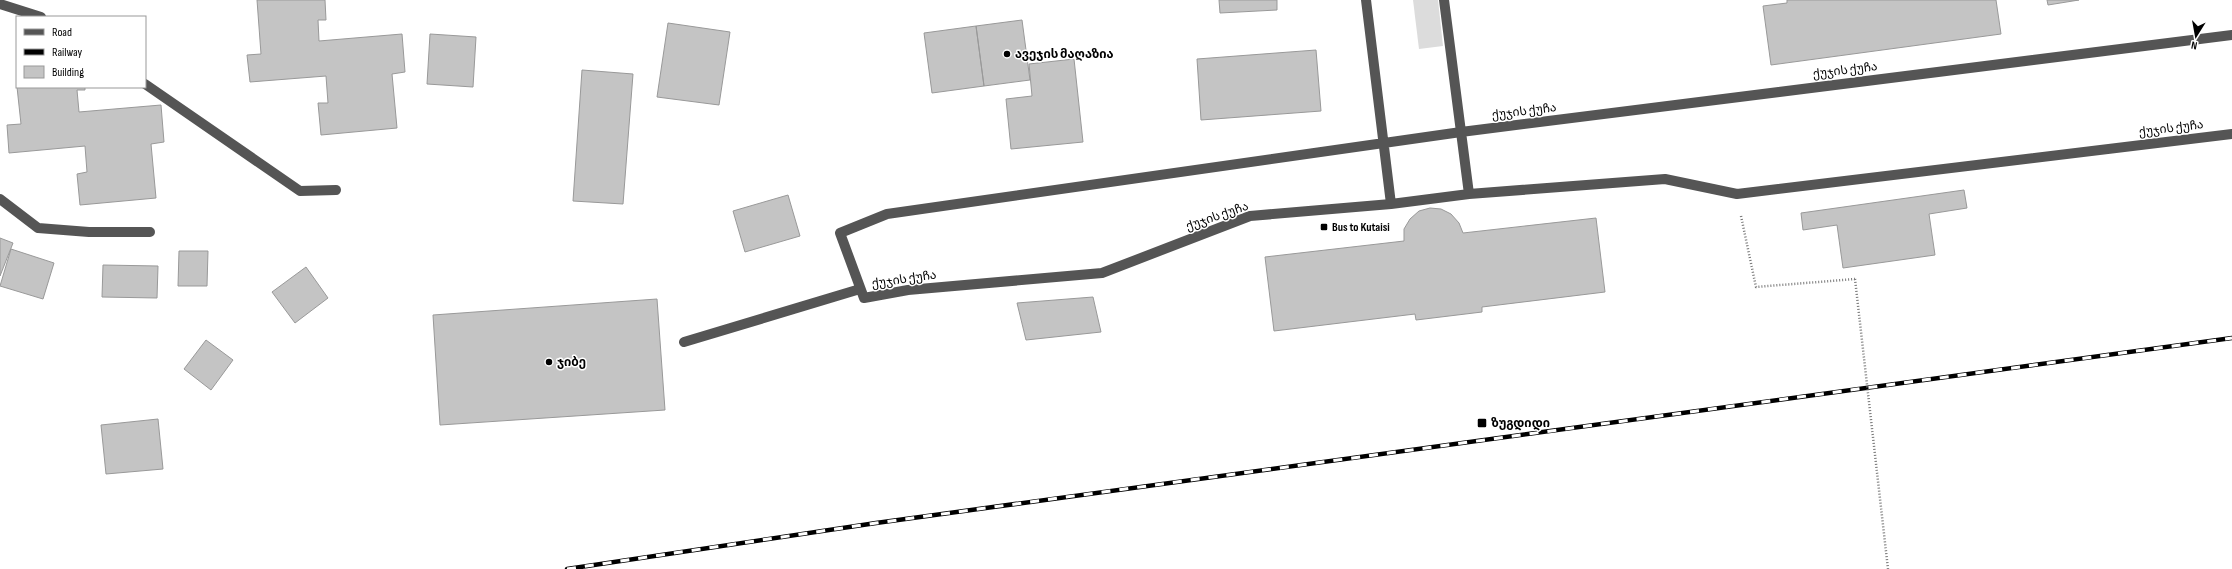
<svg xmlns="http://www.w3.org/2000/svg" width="2232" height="569" viewBox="0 0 2232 569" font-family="'Sofia Sans Condensed','Noto Sans Georgian',sans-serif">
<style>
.green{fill:#dcdcdc}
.building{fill:#c4c4c4;stroke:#999}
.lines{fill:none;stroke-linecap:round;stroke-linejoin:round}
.path{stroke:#777;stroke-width:2.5;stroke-dasharray:1 2;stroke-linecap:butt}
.minor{stroke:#555;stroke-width:10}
.rail-casing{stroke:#000;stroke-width:4.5}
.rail{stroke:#fff;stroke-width:3;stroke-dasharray:9;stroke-linecap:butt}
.path-bridge{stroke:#777;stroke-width:2.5;stroke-dasharray:1 2;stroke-linecap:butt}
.poi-dot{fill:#000;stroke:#fff;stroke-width:1.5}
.labels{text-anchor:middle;stroke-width:3;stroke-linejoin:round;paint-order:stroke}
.poi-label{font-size:12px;font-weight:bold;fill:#000;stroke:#fff;text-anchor:start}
.street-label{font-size:12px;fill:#000;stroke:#fff}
</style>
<rect width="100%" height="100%" fill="#fff"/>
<path class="green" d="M 1413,0 L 1438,0 L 1443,46 L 1419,49 Z"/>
<path class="building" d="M 257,0 L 325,0 L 326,20 L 318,20 L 319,41 L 402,34 L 405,72 L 392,74 L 397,128 L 321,135 L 318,103 L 328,103 L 326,76 L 250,82 L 247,55 L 261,54 Z
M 1219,0 L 1277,0 L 1277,10 L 1220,13 Z
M 1787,0 L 1996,0 L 2001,34 L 1771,65 L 1763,6 L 1787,3 Z
M 2047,0 L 2079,0 L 2048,5 Z
M 1022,20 L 1030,80 L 984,86 L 976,26 Z
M 668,23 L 730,32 L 719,105 L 657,97 Z
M 976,26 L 984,86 L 932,93 L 924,33 Z
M 430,34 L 476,37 L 473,87 L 427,84 Z
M 1316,50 L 1321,111 L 1201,120 L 1197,59 Z
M 1074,59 L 1083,142 L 1011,149 L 1006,99 L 1032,96 L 1029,64 Z
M 582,70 L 633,74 L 623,204 L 573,201 Z
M 17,87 L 85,87 L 85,90 L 77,90 L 79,112 L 161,105 L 164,142 L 151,144 L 156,198 L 80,205 L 77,174 L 87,172 L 85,146 L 9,153 L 7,125 L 21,124 Z
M 1964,190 L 1967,208 L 1929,214 L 1935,255 L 1843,268 L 1837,225 L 1803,230 L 1801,213 Z
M 788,195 L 800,236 L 745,252 L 733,211 Z
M 1430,208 L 1441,209 L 1451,214 L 1459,223 L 1463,233 L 1596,218 L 1605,292 L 1482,307 L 1482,312 L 1416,320 L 1415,314 L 1274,331 L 1265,257 L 1404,241 L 1404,229 L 1410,219 L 1419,211 Z
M 0,238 L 13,243 L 0,276 Z
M 11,249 L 54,263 L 43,299 L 0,286 Z
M 179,251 L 208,251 L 207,286 L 178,286 Z
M 103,265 L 158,266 L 157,298 L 102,297 Z
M 306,267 L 328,298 L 295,323 L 272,292 Z
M 1093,297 L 1101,332 L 1026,340 L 1017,303 Z
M 657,299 L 665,410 L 440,425 L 433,315 Z
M 206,340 L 233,360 L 211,390 L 184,369 Z
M 158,419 L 163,469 L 106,474 L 101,425 Z"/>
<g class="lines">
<path class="path" d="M 1741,216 L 1756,287 L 1855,279"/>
<path class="minor" d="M 1366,0 L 1391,204
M 1444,0 L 1469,194
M 0,4 L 41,17
M 2232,35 L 1461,132 L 887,214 L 840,233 L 864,298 L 908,290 L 1102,273 L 1250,216 L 1391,204 L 1469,194 L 1665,179 L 1737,194 L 2232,134
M 145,84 L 300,191 L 336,190
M 0,199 L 38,228 L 89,232 L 150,232
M 684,342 L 860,289"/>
<g class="rail-casing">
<path id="rail" d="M 567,569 L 876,523 L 2232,338"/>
</g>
<use href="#rail" class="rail"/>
<path class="path-bridge" d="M 1855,279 L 1888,569"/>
</g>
<g class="poi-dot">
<circle cx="1007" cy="54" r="4"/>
<rect x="1320" y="223" width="8" height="8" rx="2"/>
<circle cx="549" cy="362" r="4"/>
<rect x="1477" y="418" width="10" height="10" rx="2"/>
</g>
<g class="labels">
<g class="poi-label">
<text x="1015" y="58">ავეჯის მაღაზია</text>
<text x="1332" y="231">Bus to Kutaisi</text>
<text x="557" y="366">ჯიბე</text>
<text x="1491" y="427">ზუგდიდი</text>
</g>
<g class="street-label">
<text transform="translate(1845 70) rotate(-7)" y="4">ქუჯის ქუჩა</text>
<text transform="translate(1524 111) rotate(-7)" y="4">ქუჯის ქუჩა</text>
<text transform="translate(2171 128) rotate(-7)" y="4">ქუჯის ქუჩა</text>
<text transform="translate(1217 216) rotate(-19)" y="4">ქუჯის ქუჩა</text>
<text transform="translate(904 279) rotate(-8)" y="4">ქუჯის ქუჩა</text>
</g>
</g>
<rect x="16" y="16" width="130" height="72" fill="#ffffff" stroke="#999999"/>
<rect x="24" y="29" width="20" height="6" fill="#555555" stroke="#999999"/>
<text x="52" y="36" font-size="12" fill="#000000">Road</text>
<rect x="24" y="49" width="20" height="6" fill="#000000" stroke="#999999"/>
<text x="52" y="56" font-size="12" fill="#000000">Railway</text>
<rect x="24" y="66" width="20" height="12" fill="#c4c4c4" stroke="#999999"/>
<text x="52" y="76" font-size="12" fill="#000000">Building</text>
<g transform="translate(2196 36) rotate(191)" stroke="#ffffff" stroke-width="3" paint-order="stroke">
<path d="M0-3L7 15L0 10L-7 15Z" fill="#000000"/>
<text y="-6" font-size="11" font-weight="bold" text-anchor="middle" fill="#000000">N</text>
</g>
</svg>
